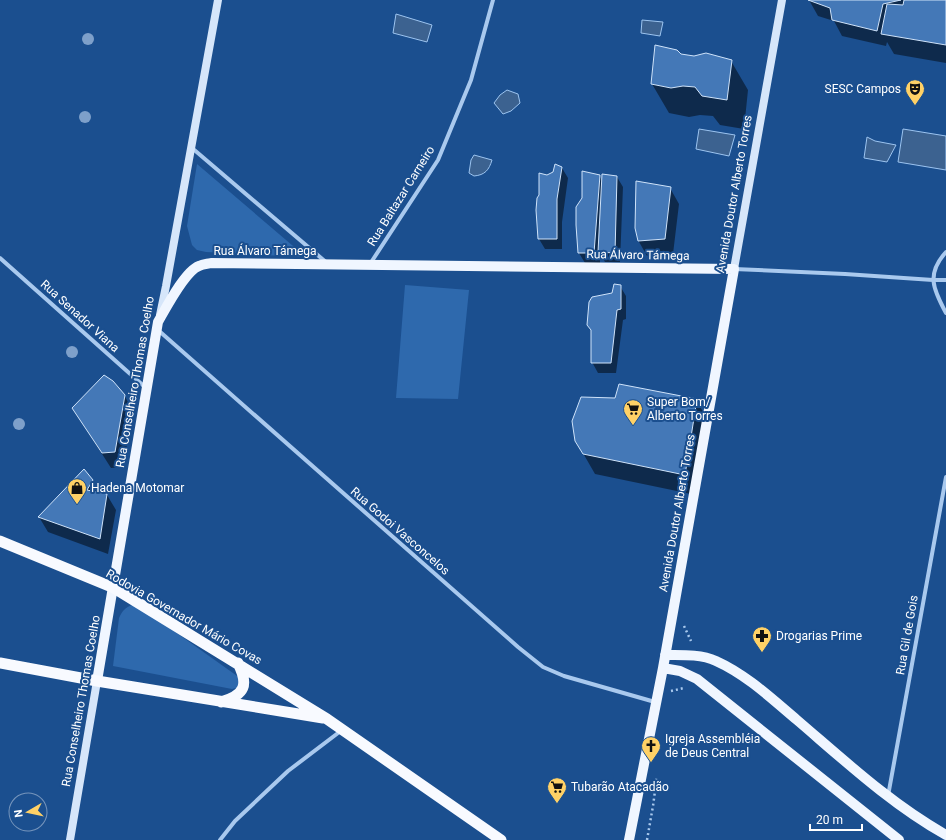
<svg xmlns="http://www.w3.org/2000/svg" width="946" height="840" viewBox="0 0 946 840" font-family="Roboto,sans-serif">
<style>
.green{fill:#2e69ad}
.water{fill:#3c6290;stroke:#9cc4f0}
.shadow{fill:#0007}
.building{fill:#4478b7;stroke:#cfe3fa}
.lines{fill:none;stroke-linecap:round;stroke-linejoin:round}
.path{stroke:#a9c9ee;stroke-width:2.5;stroke-dasharray:2 3;stroke-linecap:butt}
.minor{stroke:#a9c9ee;stroke-width:4}
.secondary{stroke:#d6e6fa;stroke-width:8}
.primary{stroke:#f0f6ff;stroke-width:10}
.trunk{stroke:#f8faff;stroke-width:11}
.tree{fill:#7ea0ca}
.labels{text-anchor:middle;stroke-width:4;stroke-linejoin:round;paint-order:stroke}
.poi-label{font-size:12px;fill:#fff;stroke:#1b4f8f;text-anchor:start}
.street-label{font-size:12px;fill:#fff;stroke:#1b4f8f}
</style>
<rect width="100%" height="100%" fill="#1b4f8f"/>
<path class="green" d="M 197,164 L 306,257 L 206,252 L 197,250 L 192,245 L 187,226 Z
M 405,285 L 469,290 L 458,399 L 396,398 Z
M 136,604 L 240,678 L 240,687 L 232,689 L 113,666 L 119,618 C 123,609 127,606 136,604 Z"/>
<path class="water" d="M 396,14 L 432,25 L 427,42 L 393,33 Z
M 642,20 L 663,22 L 660,36 L 641,33 Z
M 507,90 L 518,94 L 520,103 L 511,111 L 503,114 L 494,103 L 500,95 Z
M 699,129 L 735,135 L 729,156 L 696,149 Z
M 903,129 L 946,136 L 946,170 L 898,162 Z
M 867,137 L 875,141 L 896,145 L 887,162 L 864,158 Z
M 474,155 L 492,160 C 489,170 485,175 474,176 L 469,173 L 471,160 Z"/>
<path class="shadow" d="M 809,0 L 946,0 L 946,63 L 894,54 L 887,42 L 886,46 L 842,36 L 834,21 L 818,16 Z
M 681,55 L 731,61 L 748,90 L 744,129 L 720,125 L 713,116 L 700,115 L 689,117 L 669,113 L 652,84 Z
M 562,168 L 568,178 L 562,222 L 562,249 L 545,249 L 539,239 L 537,210 L 547,176 Z
M 599,176 L 603,181 L 617,177 L 623,187 L 620,262 L 605,262 L 600,254 L 600,263 L 585,263 L 579,253 Z
M 670,188 L 679,204 L 673,254 L 647,256 L 638,240 Z
M 620,286 L 626,296 L 626,319 L 623,320 L 616,373 L 598,373 L 592,362 L 613,294 Z
M 124,395 L 133,411 L 123,467 L 111,468 L 83,424 Z
M 696,400 L 708,420 L 696,495 L 595,474 L 576,441 Z
M 92,481 L 100,493 L 107,495 L 116,510 L 108,554 L 48,532 L 39,517 Z"/>
<path class="building" d="M 808,0 L 901,0 L 883,4 L 877,31 L 832,20 L 830,8 Z
M 904,0 L 946,0 L 946,45 L 881,34 L 887,4 L 903,5 Z
M 655,45 L 677,50 L 681,54 L 694,56 L 706,53 L 732,60 L 727,100 L 702,96 L 695,87 L 683,86 L 671,88 L 651,84 Z
M 555,164 L 562,167 L 557,199 L 557,239 L 538,239 L 536,210 L 537,198 L 539,195 L 539,173 L 547,175 L 553,172 Z
M 582,171 L 600,175 L 594,253 L 578,253 L 576,225 L 576,207 L 582,198 Z
M 602,174 L 617,176 L 615,253 L 598,252 Z
M 636,181 L 671,187 L 665,239 L 638,241 L 635,228 Z
M 614,284 L 621,285 L 621,309 L 617,310 L 611,363 L 591,363 L 591,330 L 587,325 L 589,302 L 592,297 L 612,293 Z
M 104,375 L 113,381 L 125,395 L 115,452 L 102,453 L 72,408 Z
M 619,384 L 697,399 L 685,475 L 583,454 L 575,441 L 572,421 L 581,397 L 615,398 Z
M 84,469 L 93,480 L 87,490 L 107,494 L 100,539 L 38,517 Z"/>
<g class="lines">
<path class="path" d="M 684,626 L 691,641
M 671,691 L 684,688
M 647,840 L 653,806 L 657,776"/>
<path class="minor" d="M 192,148 L 327,263
M 946,252 C 926,274 933,289 946,313
M 0,258 L 146,388
M 370,264 L 438,160 L 471,80 L 493,0
M 734,269 L 845,274 L 933,280 L 946,280
M 158,330 L 518,647 L 543,667 L 564,676 L 655,702
M 888,796 L 946,477
M 220,840 L 235,821 L 288,771 L 342,730"/>
<path class="secondary" d="M 734,269 L 782,0
M 160,315 L 166,286 L 218,0
M 70,840 L 97,681"/>
<path class="primary" d="M 665,655 C 682,655 701,654 716,661 C 747,675 772,699 797,720 C 845,761 891,804 946,835
M 663,668 L 680,671 L 697,679 L 899,840
M 97,681 L 158,322 C 166,308 185,271 199,266 C 203,264 207,264 211,263 L 734,269 L 663,668 L 629,840"/>
<path class="trunk" d="M 0,541 L 114,588 L 327,719 L 501,840
M 0,663 L 97,681 L 323,718
M 221,702 C 245,695 249,685 238,663"/>
</g>
<g class="tree">
<circle cx="88" cy="39" r="6"/>
<circle cx="85" cy="117" r="6"/>
<circle cx="72" cy="352" r="6"/>
<circle cx="19" cy="424" r="6"/>
</g>
<defs>
<g id="theatre-pin" transform="scale(1)"><path d="M0 17L-7.5 6A9.5 9.5 0 1 1 7.5 6Z" fill="#ffd166" stroke="#1b4f8f"/><path d="M-5-5.5Q0-4 5-5.5V0Q5 5 0 6Q-5 5-5 0ZM-3.3-2.5H-1v1.5H-3.3ZM1-2.5H3.3v1.5H1ZM-2.8 1Q0 5.5 2.8 1Z" fill="#111"/></g>
<g id="supermarket-pin" transform="scale(1)"><path d="M0 17L-7.5 6A9.5 9.5 0 1 1 7.5 6Z" fill="#ffd166" stroke="#1b4f8f"/><path d="M-6-5.5h2.5l.6 2H6L4.5 2H-2.5L-4.4-4H-6ZM-1.5 3.2a1.3 1.3 0 1 0 .1 0ZM3 3.2a1.3 1.3 0 1 0 .1 0Z" fill="#111"/></g>
<g id="shop-pin" transform="scale(1)"><path d="M0 17L-7.5 6A9.5 9.5 0 1 1 7.5 6Z" fill="#ffd166" stroke="#1b4f8f"/><path d="M-5-2.5h2.3a2.7 3.5 0 0 1 5.4 0H5L5.5 6h-11ZM-1.5-2.5h3a1.5 2.3 0 0 0-3 0Z" fill="#111"/></g>
<g id="pharmacy-pin" transform="scale(1)"><path d="M0 17L-7.5 6A9.5 9.5 0 1 1 7.5 6Z" fill="#ffd166" stroke="#1b4f8f"/><path d="M-2-6h4v4h4v4h-4v4h-4v-4h-4v-4h4Z" fill="#111"/></g>
<g id="church-pin" transform="scale(1)"><path d="M0 17L-7.5 6A9.5 9.5 0 1 1 7.5 6Z" fill="#ffd166" stroke="#1b4f8f"/><path d="M-1.2-6h2.4v3.5h3.3v2.4h-3.3V6h-2.4V-.1h-3.3v-2.4h3.3Z" fill="#111"/></g>
</defs>
<g fill-rule="evenodd">
<use href="#theatre-pin" x="915" y="89"/>
<use href="#supermarket-pin" x="633" y="409"/>
<use href="#shop-pin" x="77" y="488"/>
<use href="#pharmacy-pin" x="762" y="636"/>
<use href="#church-pin" x="651" y="746"/>
<use href="#supermarket-pin" x="557" y="787"/>
</g>
<g class="labels">
<g class="poi-label">
<text x="901" y="93" text-anchor="end">SESC Campos</text>
<text x="647" y="406">Super Bom/<tspan x="647" dy="14">Alberto Torres</tspan></text>
<text x="91" y="492">Hadena Motomar</text>
<text x="776" y="640">Drogarias Prime</text>
<text x="665" y="743">Igreja Assembléia<tspan x="665" dy="14">de Deus Central</tspan></text>
<text x="571" y="791">Tubarão Atacadão</text>
</g>
<g class="street-label">
<text transform="translate(734 194) rotate(-80)" y="4">Avenida Doutor Alberto Torres</text>
<text transform="translate(401 196) rotate(-58)" y="4">Rua Baltazar Carneiro</text>
<text x="265" y="255">Rua Álvaro Támega</text>
<text transform="translate(638 255) rotate(1)" y="4">Rua Álvaro Támega</text>
<text transform="translate(80 316) rotate(42)" y="4">Rua Senador Viana</text>
<text transform="translate(135 382) rotate(-80)" y="4">Rua Conselheiro Thomas Coelho</text>
<text transform="translate(677 513) rotate(-80)" y="4">Avenida Doutor Alberto Torres</text>
<text transform="translate(400 531) rotate(41)" y="4">Rua Godoi Vasconcelos</text>
<text transform="translate(184 617) rotate(30)" y="4">Rodovia Governador Mário Covas</text>
<text transform="translate(907 635) rotate(-80)" y="4">Rua Gil de Gois</text>
<text transform="translate(81 701) rotate(-80)" y="4">Rua Conselheiro Thomas Coelho</text>
</g>
</g>
<g transform="translate(28 812) rotate(261)"><circle r="19" fill="#1b4f8f" stroke="#7695bc"/>
<path d="M0-3L7 15L0 10L-7 15Z" fill="#ffd166"/>
<text y="-6" font-size="11" font-weight="bold" text-anchor="middle" fill="#ffffff">N</text>
</g>
<path d="M810 824v6h52v-6" fill="none" stroke="#ffffff" stroke-width="2"/>
<text x="816" y="824" font-size="12" fill="#ffffff" stroke="#1b4f8f" stroke-width="3" paint-order="stroke">20 m</text>
</svg>
